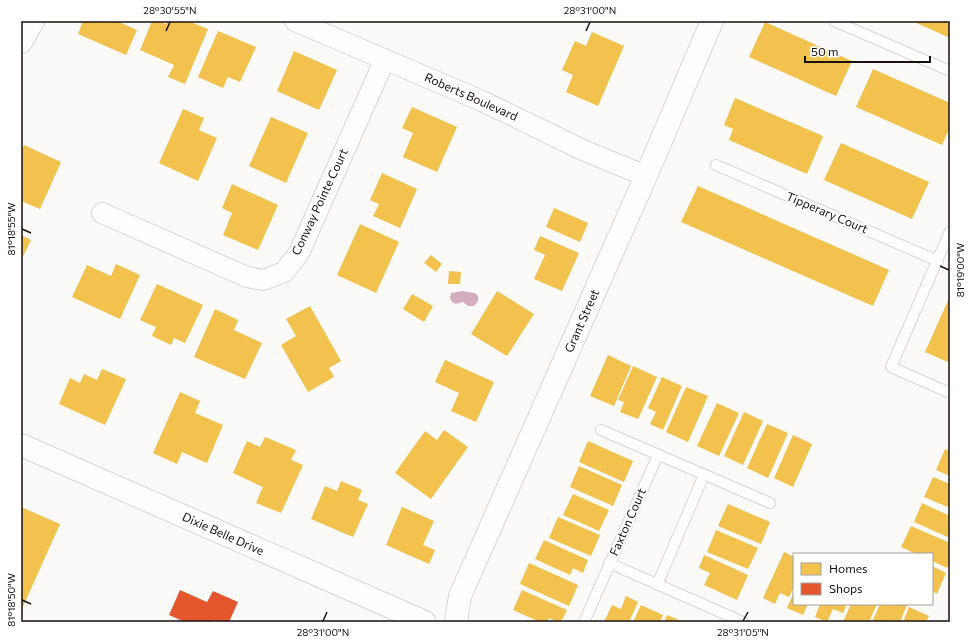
<svg xmlns="http://www.w3.org/2000/svg" width="971" height="643" viewBox="0 0 971 643" font-family="Commissioner,sans-serif">
<style>
.water{fill:#d3aebe}
.homes{fill:#f2c14e}
.shops{fill:#e4572e}
.lines{fill:none;stroke-linecap:round;stroke-linejoin:round}
.lane-casing{stroke:#d9d5d4;stroke-width:12}
.street-casing{stroke:#d9d5d4;stroke-width:22}
.secondary-casing{stroke:#d9d5d4;stroke-width:24}
.lane{stroke:#fffefe;stroke-width:10}
.street{stroke:#fffefe;stroke-width:20}
.secondary{stroke:#fffefe;stroke-width:22}
.ticks{fill:none;stroke:#17110f;stroke-width:1.5}
.labels{text-anchor:middle;stroke-width:4;stroke-linejoin:round;paint-order:stroke}
.street-label{font-size:12px;fill:#17110f;stroke:#fff}
.neatline{fill:none;stroke:#17110f;stroke-width:1.5}
.ticks-label{font-size:10px;text-anchor:middle;fill:#17110f}
</style>
<rect width="100%" height="100%" fill="#fcfaf9"/>
<path class="water" d="M 462,291 L 475,293 L 478,296 L 478,301 L 474,306 L 468,306 L 463,302 L 456,304 L 452,302 L 450,298 L 451,293 Z"/>
<path class="homes" d="M 83,21 L 117,21 L 137,30 L 126,55 L 78,34 Z
M 152,21 L 158,21 L 166,24 L 167,21 L 188,21 L 208,29 L 185,84 L 168,77 L 174,65 L 140,50 Z
M 912,21 L 950,21 L 950,38 Z
M 765,22 L 852,61 L 836,96 L 749,57 Z
M 218,31 L 256,47 L 240,82 L 228,77 L 223,88 L 198,77 Z
M 592,32 L 624,46 L 598,106 L 566,92 L 573,75 L 562,70 L 575,41 L 586,46 Z
M 294,51 L 337,70 L 319,110 L 277,91 Z
M 873,69 L 950,103 L 950,127 L 942,145 L 856,107 Z
M 735,98 L 823,136 L 807,174 L 729,140 L 733,129 L 724,125 Z
M 412,107 L 457,127 L 437,172 L 403,157 L 413,133 L 402,128 Z
M 183,109 L 204,118 L 199,130 L 217,138 L 198,181 L 159,163 Z
M 271,117 L 308,133 L 286,183 L 249,166 Z
M 841,143 L 929,182 L 912,219 L 824,180 Z
M 24,145 L 61,162 L 40,209 L 21,201 L 21,151 Z
M 382,173 L 417,189 L 400,228 L 373,216 L 379,204 L 370,200 Z
M 232,184 L 278,205 L 258,250 L 223,235 L 232,213 L 222,208 Z
M 698,186 L 889,270 L 873,306 L 681,222 Z
M 554,208 L 588,223 L 580,242 L 546,227 Z
M 360,224 L 399,242 L 376,293 L 337,275 Z
M 21,235 L 31,240 L 21,261 Z
M 540,236 L 579,253 L 562,291 L 534,279 L 545,255 L 534,250 Z
M 431,255 L 442,264 L 436,272 L 424,263 Z
M 116,264 L 140,275 L 120,319 L 72,297 L 87,265 L 111,276 Z
M 449,271 L 461,272 L 460,284 L 448,284 Z
M 157,284 L 203,305 L 185,343 L 174,338 L 171,345 L 152,336 L 156,327 L 140,320 Z
M 497,291 L 534,314 L 507,356 L 471,334 Z
M 412,294 L 433,306 L 424,322 L 403,309 Z
M 950,296 L 950,363 L 925,352 Z
M 310,306 L 341,361 L 329,368 L 334,377 L 308,392 L 281,345 L 296,336 L 286,319 Z
M 215,309 L 238,320 L 234,330 L 262,343 L 245,379 L 194,357 Z
M 608,355 L 631,366 L 614,406 L 590,396 Z
M 445,360 L 494,382 L 476,422 L 451,411 L 459,393 L 435,382 Z
M 633,366 L 657,377 L 638,419 L 620,412 L 624,402 L 618,400 Z
M 102,369 L 126,379 L 105,425 L 59,404 L 70,378 L 80,383 L 84,374 L 97,380 Z
M 662,377 L 682,386 L 663,430 L 650,424 L 656,412 L 648,408 Z
M 686,387 L 708,396 L 688,442 L 666,432 Z
M 180,392 L 200,401 L 195,413 L 223,425 L 207,463 L 182,452 L 177,464 L 153,453 Z
M 717,403 L 739,413 L 719,456 L 697,446 Z
M 744,412 L 763,421 L 743,465 L 724,456 Z
M 767,424 L 788,433 L 768,478 L 747,468 Z
M 444,430 L 468,447 L 431,499 L 395,473 L 425,431 L 437,440 Z
M 793,435 L 812,444 L 793,487 L 774,478 Z
M 265,437 L 296,450 L 291,460 L 303,465 L 281,513 L 256,503 L 263,487 L 233,473 L 247,441 L 260,447 Z
M 588,441 L 633,461 L 624,482 L 579,462 Z
M 945,449 L 950,451 L 950,476 L 936,470 Z
M 579,466 L 622,485 L 613,506 L 570,487 Z
M 933,477 L 950,484 L 950,508 L 924,497 Z
M 341,481 L 362,490 L 358,500 L 368,504 L 353,537 L 311,519 L 325,486 L 337,491 Z
M 573,494 L 609,510 L 599,531 L 563,515 Z
M 922,503 L 950,516 L 950,538 L 914,522 Z
M 728,504 L 770,522 L 761,544 L 718,526 Z
M 21,507 L 60,524 L 21,611 Z
M 402,507 L 434,521 L 423,545 L 435,550 L 429,564 L 386,545 Z
M 558,517 L 600,535 L 591,556 L 549,538 Z
M 911,526 L 950,543 L 950,562 L 947,568 L 932,561 L 932,554 L 916,554 L 901,547 Z
M 716,530 L 758,548 L 748,569 L 707,552 Z
M 544,540 L 588,560 L 583,573 L 573,568 L 570,575 L 535,559 Z
M 784,552 L 794,557 L 794,587 L 789,597 L 780,593 L 775,604 L 763,598 Z
M 704,555 L 748,575 L 737,600 L 704,585 L 710,573 L 699,568 Z
M 529,563 L 578,585 L 569,606 L 520,584 Z
M 932,566 L 946,573 L 937,594 L 932,591 Z
M 522,590 L 567,610 L 561,622 L 558,622 L 549,618 L 547,622 L 540,622 L 513,610 Z
M 794,592 L 794,604 L 808,604 L 803,615 L 787,608 Z
M 626,596 L 638,602 L 629,622 L 604,622 L 612,605 L 621,609 Z
M 820,604 L 847,604 L 843,613 L 833,609 L 827,622 L 815,617 Z
M 851,604 L 877,604 L 869,622 L 843,622 Z
M 880,604 L 906,604 L 907,605 L 900,622 L 872,622 Z
M 641,605 L 663,615 L 660,622 L 633,622 Z
M 909,607 L 929,616 L 926,622 L 903,622 Z
M 667,615 L 684,622 L 664,622 Z"/>
<path class="shops" d="M 180,590 L 207,602 L 213,591 L 238,602 L 229,622 L 218,622 L 215,620 L 214,622 L 185,622 L 169,615 Z"/>
<g class="lines">
<g class="lane-casing">
<path id="lane" d="M 834,21 L 950,71
M 716,165 L 938,261
M 950,231 L 891,367 L 950,393
M 601,430 L 770,503
M 609,563 L 743,622
M 657,585 L 704,475
M 584,622 L 658,455"/>
</g>
<g class="street-casing">
<path id="street" d="M 295,21 L 482,101 L 585,151 L 646,176
M 102,213 L 247,277 L 263,280 L 284,272 L 299,253 L 385,59"/>
</g>
<g class="secondary-casing">
<path id="secondary" d="M 21,42 L 33,21
M 21,445 L 425,622
M 456,622 L 460,596 L 646,176 L 712,21"/>
</g>
<use href="#lane" class="lane"/>
<use href="#street" class="street"/>
<use href="#secondary" class="secondary"/>
</g>
<path class="ticks" d="M 166,31 L 170,22M 586,31 L 590,22M 22,229 L 31,233M 940,266 L 949,270M 22,600 L 31,604M 323,621 L 327,612M 743,621 L 748,612"/>
<g class="labels">
<g class="street-label">
<text transform="translate(471 97) rotate(24)" y="4">Roberts Boulevard</text>
<text transform="translate(320 202) rotate(-65)" y="4">Conway Pointe Court</text>
<text transform="translate(827 213) rotate(23)" y="4">Tipperary Court</text>
<text transform="translate(582 321) rotate(-66)" y="4">Grant Street</text>
<text transform="translate(628 522) rotate(-66)" y="4">Faxton Court</text>
<text transform="translate(223 534) rotate(24)" y="4">Dixie Belle Drive</text>
</g>
</g>
<rect width="971" height="643" fill="none" stroke="#ffffff" stroke-width="44"/>
<rect x="793" y="553" width="140" height="52" fill="#ffffff" stroke="#a2a09f"/>
<rect x="801" y="563" width="20" height="12" fill="#f2c14e" stroke="#a2a09f"/>
<text x="829" y="573" font-size="12" fill="#17110f">Homes</text>
<rect x="801" y="583" width="20" height="12" fill="#e4572e" stroke="#a2a09f"/>
<text x="829" y="593" font-size="12" fill="#17110f">Shops</text>
<path d="M805 56v6h125v-6" fill="none" stroke="#17110f" stroke-width="2"/>
<text x="811" y="56" font-size="12" fill="#17110f" stroke="#ffffff" stroke-width="3" paint-order="stroke">50 m</text>
<rect x="22" y="22" width="927" height="599" class="neatline"/>
<g class="ticks-label">
<text x="170" y="14">28°30'55"N</text>
<text x="590" y="14">28°31'00"N</text>
<text transform="translate(11 229) rotate(-90)" y="4">81°18'55"W</text>
<text transform="translate(960 270) rotate(-90)" y="4">81°19'00"W</text>
<text transform="translate(11 600) rotate(-90)" y="4">81°18'50"W</text>
<text x="323" y="636">28°31'00"N</text>
<text x="743" y="636">28°31'05"N</text>
</g>
</svg>
